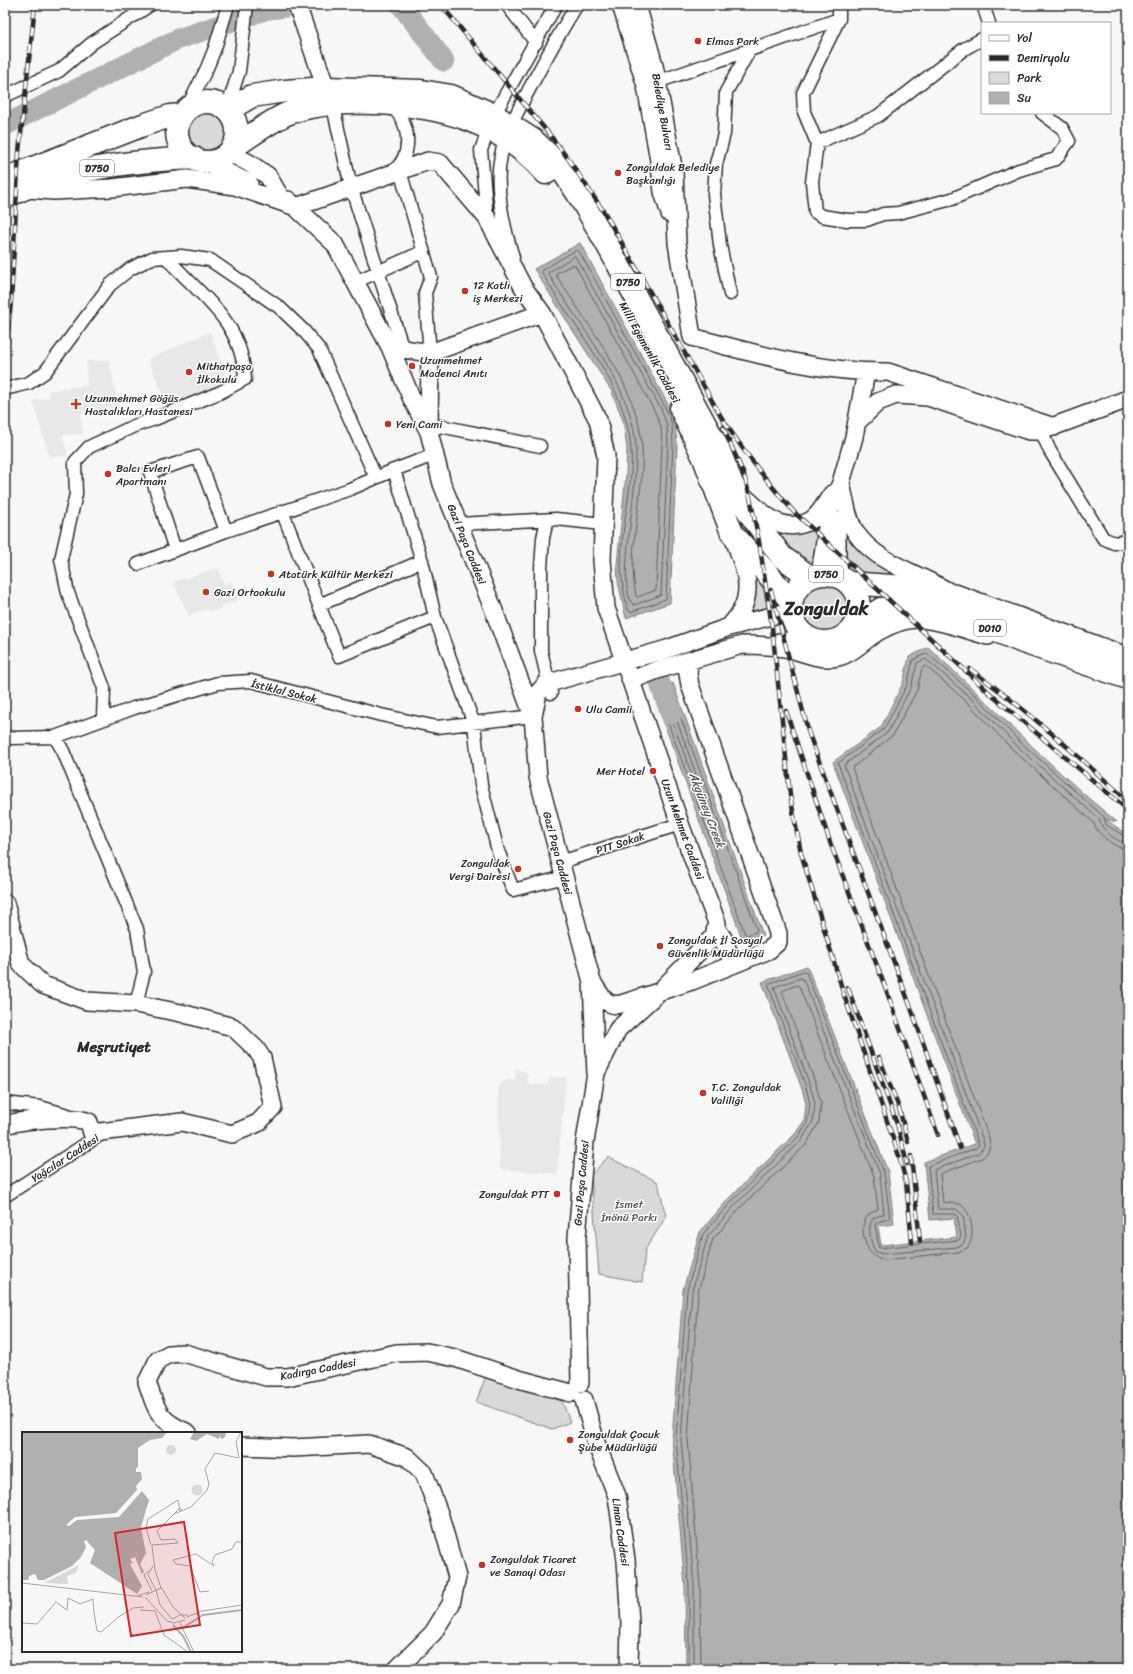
<svg xmlns="http://www.w3.org/2000/svg" width="1133" height="1674" viewBox="0 0 1133 1674" font-family="Sriracha,sans-serif">
<style>
.built{fill:#e8e8e8}
.green{fill:#d9d9d9;stroke:#828282}
.water{fill:#b0b0b0;stroke:#7b7b7b}
.lines{fill:none;stroke-linecap:round;stroke-linejoin:round}
.shore{stroke:#606060;stroke-width:1}
.river{stroke:#b0b0b0;stroke-width:21}
.street-casing{stroke:#2b2b2b;stroke-width:15}
.secondary-casing{stroke:#2b2b2b;stroke-width:20}
.highway-casing{stroke:#2b2b2b;stroke-width:25}
.street{stroke:#fff;stroke-width:12}
.secondary{stroke:#fff;stroke-width:17}
.highway{stroke:#fff;stroke-width:22}
.rail-casing{stroke:#2b2b2b;stroke-width:4.5}
.rail{stroke:#fff;stroke-width:3;stroke-dasharray:9;stroke-linecap:butt}
.poi-dot{fill:#c8321e;stroke:#fff;stroke-width:1.5}
.labels{text-anchor:middle;stroke-width:3;stroke-linejoin:round;paint-order:stroke}
.shield{fill:#fff;stroke:#6b6b6b;stroke-width:1}
.shield-label{font-size:10px;font-weight:bold;fill:#2b2b2b}
.poi-label{font-size:11px;fill:#2b2b2b;stroke:#fff;text-anchor:start}
.street-label{font-size:11px;fill:#2b2b2b;stroke:#fff}
.park-label{font-size:11px;fill:#565656;stroke:#fff}
.water-label{font-size:12px;font-style:italic;fill:#5a5a5a;stroke:#fff}
.district-label{font-size:15px;font-weight:bold;fill:#2b2b2b;stroke:#fff}
.town-label{font-size:19px;font-weight:bold;fill:#2b2b2b;stroke:#fff}
.inset-river{fill:none;stroke:#b0b0b0;stroke-width:2}
.inset-road{fill:none;stroke:#a5a5a5;stroke-width:1}
.view{fill:#d62828;fill-opacity:0.15;stroke:#d62828;stroke-width:2}
.inset-edge{fill:none;stroke:#2b2b2b;stroke-width:2}
</style>
<rect width="100%" height="100%" fill="#f7f7f7"/>
<filter id="ink" filterUnits="userSpaceOnUse"><feTurbulence type="fractalNoise" baseFrequency=".025" numOctaves="2"/><feDisplacementMap in="SourceGraphic" scale="8" xChannelSelector="R" yChannelSelector="G"/><feConvolveMatrix kernelMatrix="1 2 1 2 8 2 1 2 1" color-interpolation-filters="sRGB"/></filter>
<g filter="url(#ink)">
<path class="built" d="M 210,332 L 229,384 L 168,407 L 148,359 Z
M 109,360 L 119,408 L 81,412 L 83,434 L 62,435 L 68,456 L 49,457 L 33,400 L 49,398 L 48,391 L 87,385 L 86,361 Z
M 218,568 L 224,583 L 231,581 L 238,601 L 220,606 L 221,609 L 209,612 L 208,609 L 188,615 L 173,582 Z
M 515,1069 L 527,1072 L 528,1084 L 547,1085 L 550,1077 L 566,1077 L 557,1174 L 500,1169 L 498,1087 L 507,1079 L 515,1081 Z"/>
<path class="green" d="M180 131a27 27 0 1 1 54 0a27 27 0 1 1-54 0Z
M 843,521 L 916,580 L 866,575 L 840,551 Z
M 823,522 C 821,531 821,544 817,553 C 805,577 781,540 772,529 Z
M 750,569 L 761,578 L 767,608 L 746,615 C 757,599 754,587 750,569 Z
M796 608a29 29 0 1 1 58 0a29 29 0 1 1-58 0Z
M 608,1157 L 658,1182 L 666,1217 L 645,1250 L 642,1282 L 599,1274 L 591,1175 Z
M 486,1376 L 562,1401 L 570,1422 L 552,1429 L 476,1402 Z"/>
<path class="water" d="M 580,243 L 669,406 L 675,423 L 677,445 L 670,603 L 626,618 L 618,582 L 617,564 L 626,474 L 627,449 L 623,420 L 612,392 L 534,269 Z
M 928,647 C 992,705 1050,768 1117,822 L 1105,819 L 1128,835 L 1128,1669 L 686,1669 L 685,1586 L 672,1439 L 683,1290 L 700,1232 L 730,1197 L 795,1134 L 804,1121 L 806,1104 L 802,1089 L 762,982 L 807,966 L 888,1172 L 894,1224 L 878,1226 L 881,1245 L 957,1237 L 954,1218 L 930,1220 L 924,1162 L 975,1144 L 833,762 L 881,727 L 903,683 L 909,657 Z
M 673,683 L 763,935 L 743,941 L 652,690 Z"/>
<g class="lines">
<path class="shore" d="M 577,250 L 579,251 L 665,407 L 672,424 L 673,445 L 666,599 L 631,612 L 628,610 C 624,595 621,579 621,563 C 621,524 634,486 631,448 C 626,382 572,327 541,271 Z
M 575,256 L 661,409 L 667,425 L 668,445 L 661,595 L 634,605 C 618,594 632,517 633,498 C 635,482 636,466 636,450 C 635,387 578,326 548,273 Z
M 572,265 L 575,265 L 655,412 L 661,427 L 662,445 L 656,590 L 638,597 L 636,596 C 626,546 645,498 642,447 C 638,385 589,328 556,275 L 557,273 Z
M 669,689 L 671,690 L 757,930 L 756,932 L 747,935 L 745,934 L 658,695 L 658,692 Z
M 665,695 L 668,696 L 696,774 L 695,776 L 692,775 L 664,698 Z
M 689,1669 L 689,1586 L 676,1439 L 687,1290 L 703,1234 L 733,1200 L 798,1137 L 807,1123 L 810,1104 L 806,1087 L 768,984 L 803,971 L 806,972 L 884,1173 L 890,1218 L 878,1222 L 875,1224 L 879,1248 L 959,1240 L 961,1236 L 957,1215 L 954,1214 L 933,1214 L 928,1166 L 976,1148 L 979,1145 L 838,763 L 884,729 L 907,685 L 913,660 L 927,653 L 976,696 L 1018,740 L 1104,817 L 1106,825 L 1128,838
M 694,1669 L 694,1585 L 681,1439 L 692,1291 L 708,1236 L 737,1203 L 802,1140 L 813,1121 L 815,1103 L 810,1086 L 774,987 L 800,978 L 803,979 L 880,1174 L 884,1214 L 873,1218 C 867,1226 870,1244 876,1252 L 883,1254 L 957,1247 L 963,1244 L 966,1237 L 963,1215 L 956,1209 L 938,1209 L 934,1170 L 979,1153 L 984,1146 L 983,1140 L 844,765 L 888,732 L 911,687 L 917,663 L 926,659 L 973,700 L 1015,744 L 1099,819 C 1101,830 1117,843 1128,843
M 701,1669 L 700,1585 L 688,1439 L 698,1292 L 713,1239 L 741,1207 L 806,1145 L 819,1122 L 821,1103 L 816,1085 L 782,991 L 797,985 L 799,986 L 874,1176 L 878,1209 C 873,1212 868,1214 865,1219 C 859,1232 867,1259 884,1260 L 958,1252 L 967,1248 C 976,1238 972,1211 960,1204 L 943,1202 L 940,1174 L 982,1158 C 989,1153 991,1147 989,1138 L 852,768 L 893,735 L 917,690 L 922,668 L 926,666 L 969,704 L 1011,748 L 1093,822 C 1097,834 1115,849 1128,849"/>
<path class="river" d="M 401,5 L 444,61
M 5,125 L 178,39 L 268,9 L 304,5
M 660,683 L 671,714"/>
<g class="street-casing">
<path id="street" d="M 507,5 L 536,43
M 983,5 L 989,23
M 839,19 L 803,93 L 804,112 L 817,143 L 812,182 L 815,212 L 822,216 L 847,220 L 867,220 L 883,214 L 898,213 L 952,199 L 1019,170 L 1056,159 L 1069,141 L 1062,128 L 1042,113
M 651,84 L 839,19 L 839,5
M 5,96 L 59,71 L 92,43 L 150,5
M 332,102 L 351,187 L 403,349
M 390,106 C 411,121 414,156 392,172
M 227,109 L 239,71 L 247,5
M 185,112 L 207,68 L 215,48 L 228,5
M 817,143 L 878,116 L 964,49 L 982,39
M 400,171 L 431,277 L 425,293 L 430,353
M 487,218 L 481,150 L 494,115 L 556,5
M 513,257 C 503,225 494,187 501,155 C 507,129 521,105 533,82 C 547,56 561,30 577,5
M 355,282 L 422,252
M 730,294 L 720,245 L 714,194 L 716,164 L 724,134 L 726,92 L 749,51
M 5,389 L 29,383 L 45,372 L 110,285 L 130,269 L 152,258 L 181,256 L 210,260 L 279,307 L 304,331 L 319,349 L 375,476
M 1041,431 L 1050,451 L 1103,538 L 1114,543 L 1128,541
M 429,432 L 440,426 L 540,446
M 434,455 L 394,470 L 422,561 L 435,617 L 474,724 L 481,785 L 498,851 L 513,890 L 565,877
M 282,511 L 339,656 L 435,617
M 547,520 L 543,538 L 541,568 L 541,651 L 551,693
M 458,524 L 556,519 L 603,524
M 175,550 L 150,472 L 198,457 L 226,531
M 138,564 L 226,531 L 350,489 L 394,470
M 319,605 L 422,561
M 103,719 L 104,688 L 68,593 L 61,559 L 76,494 L 75,462 L 89,447 L 134,426 L 155,419 L 221,392 L 245,379 C 242,320 202,298 166,257
M 5,736 L 11,738 L 55,737 L 134,708 L 218,683 L 251,681 L 381,715 L 437,727 L 533,716
M 55,737 L 63,751 L 137,929 L 144,972 L 136,1004
M 561,862 L 680,824
M 5,1103 L 40,1107 L 68,1115
M 5,1196 L 103,1133"/>
</g>
<g class="secondary-casing">
<path id="secondary" d="M 297,5 L 326,88
M 621,5 L 646,86 L 660,166 L 663,192 L 670,214
M 637,5 L 654,65 L 674,172 L 677,243 L 692,337 C 756,354 822,373 888,372 L 1054,427
M 228,152 L 249,163 L 268,176 L 278,193
M 204,161 L 249,183
M 29,189 L 54,191 L 112,188 L 187,179 L 235,186 L 296,207 L 428,161 L 440,163 L 487,218 L 523,287 L 542,313 L 598,420 L 606,456 L 602,560 L 606,608 L 680,824 L 717,923 L 714,936 L 661,990 L 618,1029 L 596,1073
M 288,200 L 335,244 L 390,347 L 411,397 L 429,432 L 442,484 L 491,603 L 533,716 L 538,777 L 592,982 L 596,1073 L 585,1142 L 577,1237 L 580,1383
M 390,347 L 430,353 L 542,313
M 858,421 L 878,402 L 896,395 L 928,397 L 1029,431 L 1041,431 L 1128,399
M 429,429 L 430,353
M 841,483 C 845,500 847,519 856,533 C 877,564 919,573 949,592
M 748,500 C 766,517 787,536 813,519 C 820,514 826,502 832,494
M 837,521 L 837,559 L 840,577
M 820,574 L 830,508 L 841,483 L 854,437 L 866,372
M 729,627 C 733,622 739,616 742,609 C 754,586 742,562 734,539
M 779,642 L 812,639
M 742,645 C 759,645 774,646 790,649 C 805,653 817,659 832,658 C 851,657 863,640 879,631 C 890,625 907,618 920,619 C 942,620 966,630 988,636
M 632,680 L 657,670 L 742,645 L 752,645
M 533,716 L 538,693 L 546,684 L 667,649 L 729,627 L 791,611
M 5,903 L 21,964 L 43,985 L 87,1001 L 136,1004 L 181,1013 L 233,1027 L 256,1049 L 262,1058 L 273,1107 L 258,1123 L 232,1134 L 182,1122 L 92,1133 L 89,1122 C 74,1115 21,1120 5,1125
M 716,928 L 723,938 L 733,964
M 592,982 C 600,993 605,1008 621,1004 L 692,981 L 769,950 L 778,942 L 778,933 L 690,685 L 688,674 L 689,662
M 584,1400 L 596,1443 L 617,1496 L 626,1560 L 630,1623 L 629,1669
M 188,1433 C 158,1420 157,1412 147,1382 L 158,1360 L 169,1354 L 184,1353 L 266,1377 L 287,1377 L 397,1353 L 427,1352 L 455,1358 L 522,1380 L 571,1393
M 241,1446 L 293,1448 L 369,1444 L 407,1457 L 424,1473 L 440,1516 L 457,1577 L 451,1604 L 433,1633 L 397,1669"/>
</g>
<g class="highway-casing">
<path id="highway" d="M177 132a30 30 0 1 1 60 0a30 30 0 1 1-60 0Z
M 228,110 L 252,96 L 285,91 L 326,88 L 421,91 L 451,96 L 494,115 L 533,140 L 558,164 L 578,194 L 607,244 L 718,448 L 732,484 L 750,514 L 782,557 L 810,577
M 232,148 C 248,138 271,120 289,113 C 316,103 345,102 373,103 C 441,105 499,121 546,173
M 5,179 L 143,125 L 170,116 L 182,115
M 5,197 C 63,169 130,161 194,158
M 681,409 L 704,458 L 732,533 L 791,601
M791 608a34 34 0 1 1 68 0a34 34 0 1 1-68 0Z
M 848,583 L 905,587 L 956,596 L 1128,659
M 853,627 L 881,609 L 921,606 L 966,618 L 1023,642 L 1128,678"/>
</g>
<use href="#street" class="street"/>
<use href="#secondary" class="secondary"/>
<use href="#highway" class="highway"/>
<g class="rail-casing">
<path id="rail" d="M 441,5 L 550,135 L 569,160 L 606,215 L 722,418 C 744,452 767,482 794,512 L 995,698 L 1128,810
M 5,358 L 11,302 L 19,152 L 35,5
M 723,427 L 744,475 L 750,497 L 759,541 L 772,627 L 790,795 L 801,853 L 844,995 L 900,1159 L 906,1182 L 912,1242
M 771,590 L 809,734 L 911,1008 L 960,1148
M 970,669 C 1026,709 1077,755 1128,801
M 786,711 L 831,845 L 884,984 L 938,1135
M 848,988 L 898,1127 L 907,1164
M 879,1057 L 899,1108 L 908,1142
M 911,1156 L 920,1241"/>
</g>
<use href="#rail" class="rail"/>
</g>
</g>
<g class="poi-dot">
<circle cx="698" cy="41" r="4"/>
<circle cx="618" cy="173" r="4"/>
<circle cx="465" cy="291" r="4"/>
<circle cx="412" cy="366" r="4"/>
<circle cx="189" cy="372" r="4"/>
<path d="M74 398h4v4h4v4h-4v4h-4v-4h-4v-4h4z"/>
<circle cx="388" cy="424" r="4"/>
<circle cx="108" cy="474" r="4"/>
<circle cx="271" cy="574" r="4"/>
<circle cx="206" cy="592" r="4"/>
<circle cx="578" cy="709" r="4"/>
<circle cx="653" cy="771" r="4"/>
<circle cx="518" cy="869" r="4"/>
<circle cx="660" cy="946" r="4"/>
<circle cx="703" cy="1093" r="4"/>
<circle cx="557" cy="1194" r="4"/>
<circle cx="570" cy="1440" r="4"/>
<circle cx="482" cy="1565" r="4"/>
</g>
<g class="labels">
<g class="shield">
<rect x="80" y="160" width="34" height="16" rx="3"/>
<rect x="611" y="274" width="34" height="16" rx="3"/>
<rect x="809" y="566" width="34" height="16" rx="3"/>
<rect x="974" y="620" width="32" height="16" rx="3"/>
</g>
<g class="shield-label">
<text x="97" y="172">D750</text>
<text x="628" y="286">D750</text>
<text x="826" y="578">D750</text>
<text x="990" y="632">D010</text>
</g>
<g class="poi-label">
<text x="706" y="45">Elmas Park</text>
<text x="626" y="171">Zonguldak Belediye<tspan x="626" dy="13">Başkanlığı</tspan></text>
<text x="473" y="289">12 Katlı<tspan x="473" dy="13">iş Merkezi</tspan></text>
<text x="420" y="364">Uzunmehmet<tspan x="420" dy="13">Madenci Anıtı</tspan></text>
<text x="197" y="370">Mithatpaşa<tspan x="197" dy="13">İlkokulu</tspan></text>
<text x="85" y="402">Uzunmehmet Göğüs<tspan x="85" dy="13">Hastalıkları Hastanesi</tspan></text>
<text x="396" y="428">Yeni Cami</text>
<text x="116" y="472">Balcı Evleri<tspan x="116" dy="13">Apartmanı</tspan></text>
<text x="279" y="578">Atatürk Kültür Merkezi</text>
<text x="214" y="596">Gazi Ortaokulu</text>
<text x="586" y="713">Ulu Camii</text>
<text x="645" y="775" text-anchor="end">Mer Hotel</text>
<text x="510" y="867" text-anchor="end">Zonguldak<tspan x="510" dy="13">Vergi Dairesi</tspan></text>
<text x="668" y="944">Zonguldak İl Sosyal<tspan x="668" dy="13">Güvenlik Müdürlüğü</tspan></text>
<text x="711" y="1091">T.C. Zonguldak<tspan x="711" dy="13">Valiliği</tspan></text>
<text x="549" y="1198" text-anchor="end">Zonguldak PTT</text>
<text x="578" y="1438">Zonguldak Çocuk<tspan x="578" dy="13">Şube Müdürlüğü</tspan></text>
<text x="490" y="1563">Zonguldak Ticaret<tspan x="490" dy="13">ve Sanayi Odası</tspan></text>
</g>
<g class="street-label">
<text transform="translate(663 112) rotate(80)" y="4">Belediye Bulvarı</text>
<text transform="translate(650 352) rotate(61)" y="4">Milli Egemenlik Caddesi</text>
<text transform="translate(467 544) rotate(68)" y="4">Gazi Paşa Caddesi</text>
<text transform="translate(284 691) rotate(14)" y="4">İstiklal Sokak</text>
<text transform="translate(683 829) rotate(70)" y="4">Uzun Mehmet Caddesi</text>
<text transform="translate(620 843) rotate(-18)" y="4">PTT Sokak</text>
<text transform="translate(558 853) rotate(75)" y="4">Gazi Paşa Caddesi</text>
<text transform="translate(65 1158) rotate(-33)" y="4">Yağcılar Caddesi</text>
<text transform="translate(581 1183) rotate(-85)" y="4">Gazi Paşa Caddesi</text>
<text transform="translate(318 1369) rotate(-11)" y="4">Kadırga Caddesi</text>
<text transform="translate(621 1532) rotate(82)" y="4">Liman Caddesi</text>
</g>
<g class="park-label">
<text x="629" y="1208">İsmet<tspan x="629" dy="13">İnönü Parkı</tspan></text>
</g>
<g class="water-label">
<text transform="translate(707 810) rotate(69)" y="4">Akgüney Creek</text>
</g>
<g class="district-label">
<text x="114" y="1052">Meşrutiyet</text>
</g>
<g class="town-label">
<text x="826" y="615">Zonguldak</text>
</g>
</g>
<g transform="translate(22 1432)">
<rect width="220" height="220" fill="#f7f7f7"/>
<path d="M144 18a5 5 0 1 1 10 0a5 5 0 1 1-10 0ZM169.5 58a5.5 5.5 0 1 1 11 0a5.5 5.5 0 1 1-11 0ZM 57,133 L 54,141 L 45,144 L 46,152 L 22,151 Z" fill="#d9d9d9"/>
<path d="M 0,0 L 145,0 L 140,6 L 128,8 L 116,16 L 116,35 L 114,36 L 114,40 L 119,40 L 120,47 L 114,54 L 115,58 L 94,81 L 53,85 L 44,93 L 47,94 L 55,88 L 97,85 L 120,59 L 127,68 L 119,95 L 124,121 L 118,132 L 122,140 L 120,142 L 113,125 L 108,127 L 111,131 L 108,132 L 120,154 L 115,162 L 68,131 L 73,118 L 64,108 L 62,109 L 64,115 L 59,125 L 50,134 L 22,148 L 16,148 L 13,142 L 7,144 L 6,148 L 0,148 ZM 172,0 L 210,0 L 210,1 L 204,1 L 203,5 L 200,7 L 197,4 L 197,7 L 185,2 L 174,9 L 168,7 Z" fill="#b0b0b0"/>
<path class="inset-river" d="M 151,193 L 161,204 L 169,220M 154,197 L 162,195 L 181,183 L 220,178"/>
<path class="inset-road" d="M 152,82 L 169,75 L 185,58 L 187,52 L 183,37 L 193,21 L 217,26 L 214,10 L 219,0M 129,113 L 124,96 L 126,87 L 156,68 L 158,79M 130,113 L 156,111 L 153,107 L 139,108 L 135,99 L 158,76 L 160,79M 131,134 L 126,143 L 134,158M 192,134 L 190,130 L 193,123 L 210,117 L 214,110 L 220,110M 127,139 L 122,143 L 130,159M 0,151 L 121,165M 139,155 L 151,175 L 163,186M 134,158 L 138,173 L 150,187 L 158,183 L 166,183M 187,159 L 178,160 L 168,134 L 154,132 L 151,128 L 174,122 L 192,134M 124,163 L 139,156 L 133,138 L 130,114M 115,164 L 127,160M 123,165 L 145,189 L 152,191 L 163,188M 45,178 L 46,166 L 58,172 L 71,167 L 72,181 L 75,199 L 79,200 L 98,184 L 111,176 L 122,175M 118,178 L 133,179 L 142,203 L 166,220M 165,185 L 180,179 L 220,173M 0,191 L 15,192 L 34,170 L 45,178M 158,191 L 172,220"/>
<path class="view" d="M 162,90 L 178,193 L 109,204 L 93,101 Z"/>
<rect width="220" height="220" class="inset-edge"/>
</g>
<rect width="1133" height="1674" fill="none" stroke="#fff" stroke-width="20"/>
<rect x="10" y="10" width="1113" height="1654" fill="none" stroke="#2b2b2b" stroke-width="1.5" filter="url(#ink)"/>
<rect x="981" y="22" width="130" height="92" fill="#ffffff" stroke="#aaaaaa"/>
<rect x="989" y="35" width="20" height="6" fill="#ffffff" stroke="#aaaaaa"/>
<text x="1017" y="42" font-size="12" fill="#2b2b2b">Yol</text>
<rect x="989" y="55" width="20" height="6" fill="#2b2b2b" stroke="#aaaaaa"/>
<text x="1017" y="62" font-size="12" fill="#2b2b2b">Demiryolu</text>
<rect x="989" y="72" width="20" height="12" fill="#d9d9d9" stroke="#aaaaaa"/>
<text x="1017" y="82" font-size="12" fill="#2b2b2b">Park</text>
<rect x="989" y="92" width="20" height="12" fill="#b0b0b0" stroke="#aaaaaa"/>
<text x="1017" y="102" font-size="12" fill="#2b2b2b">Su</text>
</svg>
